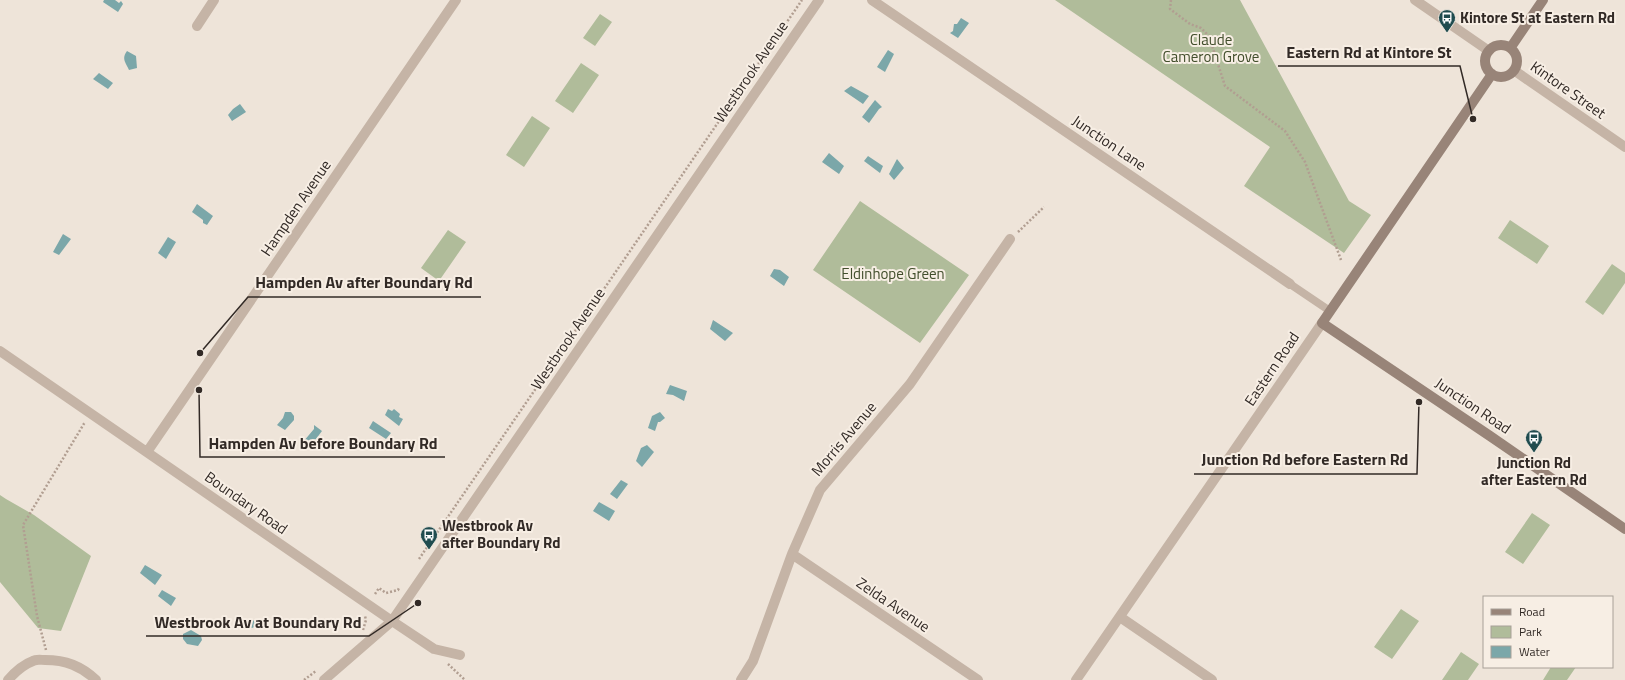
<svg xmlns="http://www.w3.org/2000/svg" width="1625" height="680" viewBox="0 0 1625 680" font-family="'Titillium Web',sans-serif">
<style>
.green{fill:#b0bc9a}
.water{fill:#7ba7a9}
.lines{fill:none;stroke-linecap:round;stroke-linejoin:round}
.path{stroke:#b19e91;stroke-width:2.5;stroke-dasharray:2 2;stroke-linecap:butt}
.lane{stroke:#c5b4a6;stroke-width:8}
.street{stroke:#c5b4a6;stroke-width:10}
.secondary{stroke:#988478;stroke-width:10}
.labels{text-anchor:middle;stroke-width:4;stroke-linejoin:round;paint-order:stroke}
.poi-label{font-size:15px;font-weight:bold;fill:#322a26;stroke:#f7eee4;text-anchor:start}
.park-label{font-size:15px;fill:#424e2c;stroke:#f7eee4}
.street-label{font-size:15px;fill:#322a26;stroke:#f7eee4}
.leader{fill:none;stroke:#322a26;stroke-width:1.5}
.callout-dot{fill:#322a26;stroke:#f7eee4;stroke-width:1.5}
.callout-label{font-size:16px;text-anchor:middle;font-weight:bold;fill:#322a26;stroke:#f7eee4;stroke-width:4;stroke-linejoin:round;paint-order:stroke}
</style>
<rect width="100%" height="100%" fill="#eee4d9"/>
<path class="green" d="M 1055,0 L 1240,0 L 1349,201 L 1371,215 L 1344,253 L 1244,186 L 1270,147 Z
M 600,14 L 612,22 L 595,46 L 583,38 Z
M 581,63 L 599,75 L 573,113 L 555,101 Z
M 532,116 L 550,128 L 524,167 L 506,155 Z
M 860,201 L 969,275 L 920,343 L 813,270 Z
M 1510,220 L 1549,246 L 1537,264 L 1498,238 Z
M 448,230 L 466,242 L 439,281 L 421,268 Z
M 1612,264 L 1625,273 L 1625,283 L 1603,315 L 1585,302 Z
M 0,495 L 6,499 L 34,515 L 91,556 L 61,631 L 38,628 L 0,582 Z
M 1532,513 L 1550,525 L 1523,564 L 1505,552 Z
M 1401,609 L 1419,621 L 1392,659 L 1374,647 Z
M 1461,652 L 1479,664 L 1468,680 L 1442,680 Z
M 1551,667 L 1576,667 L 1567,680 L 1543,680 Z"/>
<path class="water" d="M 104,0 L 115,0 L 119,3 L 121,1 L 123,4 L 118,12 L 103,2 Z
M 961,18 L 969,23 L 958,38 L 950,33 L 953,31 L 954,24 L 957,24 Z
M 888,50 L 894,54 L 885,72 L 877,67 Z
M 127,51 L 136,56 L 137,68 L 129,70 C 126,63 121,59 127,51 Z
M 99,73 L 113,83 L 108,89 L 93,79 Z
M 851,86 L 869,96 L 863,104 L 844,91 Z
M 875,100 L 882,107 L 879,109 L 869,123 L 862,117 Z
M 240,104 L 246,112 L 232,121 L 228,115 L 233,109 Z
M 829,153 L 844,166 L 839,174 L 822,162 Z
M 868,156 L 883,166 L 880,173 L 864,161 Z
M 897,159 L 904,168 L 894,180 L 889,174 Z
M 197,204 L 213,216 L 207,225 L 203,223 L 203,220 L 192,212 Z
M 63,234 L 71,239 L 59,255 L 53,252 Z
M 168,237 L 176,242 L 166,259 L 158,253 Z
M 774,269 L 780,270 L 789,277 L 784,286 L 770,276 Z
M 713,320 L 733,333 L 725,341 L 710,329 Z
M 670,385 L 687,391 L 684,401 L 673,395 L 666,394 Z
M 388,409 L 392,411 L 394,409 L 400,414 L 399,417 L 403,419 L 399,426 L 385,415 Z
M 285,412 L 291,412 L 294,416 L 294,420 L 285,430 L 277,425 L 283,418 Z
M 660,412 L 665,418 L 660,422 L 658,422 L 655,431 L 648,428 L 652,416 Z
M 373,421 L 391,433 L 386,439 L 369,428 Z
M 314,425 L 322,431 L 310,447 L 303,442 L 314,429 Z
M 647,445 L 654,452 L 642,467 L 636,461 L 641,448 Z
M 621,480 L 628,484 L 617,499 L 610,494 Z
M 599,502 L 615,511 L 609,521 L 593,511 Z
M 145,565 L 162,575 L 155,585 L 140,573 Z
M 162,590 L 176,598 L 171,606 L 158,596 Z
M 252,620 L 260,622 L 259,625 L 252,628 L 246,627 L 243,629 L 240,628 L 240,623 L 242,621 L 247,622 Z
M 191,630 L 201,636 L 202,640 L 198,646 L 187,644 L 183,639 L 183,634 Z"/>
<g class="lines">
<path class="path" d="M 1171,0 L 1170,9 L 1190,24 L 1201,28 L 1209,36 L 1225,86 L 1285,131 L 1305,162 L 1341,260
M 1018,232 L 1044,207
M 419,559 L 802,0
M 375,594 L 379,588 L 386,593 L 398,590 L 399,588
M 363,630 L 366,620 L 365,616
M 46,650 L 37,616 L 23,525 L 85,422
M 448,664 L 465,680
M 304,680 L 316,671"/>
<path class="lane" d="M 1290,284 L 1330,311"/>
<path class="street" d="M 872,0 L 1290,284
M 1415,0 L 1489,51
M 197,26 L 214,0
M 1515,71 L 1625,147
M 0,351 L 392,621 L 434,649 L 460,655
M 147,452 L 456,0
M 792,554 L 978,680
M 1120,617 L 1212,680
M 8,680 C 15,672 22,665 33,661 C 36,659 41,660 45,660 C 66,660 81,666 96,680
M 324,680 L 392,621 L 819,0
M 741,680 L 753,661 L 792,554 L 820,490 L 910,384 L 1010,239
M 1076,680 L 1322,323"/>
<path class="secondary" d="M1485 61a16 16 0 1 1 32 0a16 16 0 1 1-32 0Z
M 1511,47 L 1543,0
M 1492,74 L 1322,323 L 1490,436 L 1625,529"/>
</g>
<defs>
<g id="bus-pin" transform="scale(0.9)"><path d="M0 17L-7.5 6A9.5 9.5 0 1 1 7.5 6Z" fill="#204c4f" stroke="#f7eee4"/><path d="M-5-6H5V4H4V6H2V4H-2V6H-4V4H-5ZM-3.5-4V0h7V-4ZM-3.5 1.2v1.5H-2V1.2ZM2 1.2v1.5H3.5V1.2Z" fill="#fff"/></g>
</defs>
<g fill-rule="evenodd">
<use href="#bus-pin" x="1447" y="18"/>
<use href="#bus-pin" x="1534" y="438"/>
<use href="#bus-pin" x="429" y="535"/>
</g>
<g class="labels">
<g class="poi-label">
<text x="1460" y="23">Kintore St at Eastern Rd</text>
<text x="1534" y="468" text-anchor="middle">Junction Rd<tspan x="1534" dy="17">after Eastern Rd</tspan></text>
<text x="442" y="531">Westbrook Av<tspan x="442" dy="17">after Boundary Rd</tspan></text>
</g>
<g class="park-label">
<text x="1211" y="45">Claude<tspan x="1211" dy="17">Cameron Grove</tspan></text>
<text x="893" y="279">Eldinhope Green</text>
</g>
<g class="street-label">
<text transform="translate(751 72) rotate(-56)" y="5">Westbrook Avenue</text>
<text transform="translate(1568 90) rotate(35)" y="5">Kintore Street</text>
<text transform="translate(1109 143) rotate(34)" y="5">Junction Lane</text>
<text transform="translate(296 208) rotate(-56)" y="5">Hampden Avenue</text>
<text transform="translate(568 339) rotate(-56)" y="5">Westbrook Avenue</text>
<text transform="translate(1272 369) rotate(-56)" y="5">Eastern Road</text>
<text transform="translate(1473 406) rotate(34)" y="5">Junction Road</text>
<text transform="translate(844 439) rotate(-50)" y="5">Morris Avenue</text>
<text transform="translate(246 503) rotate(35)" y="5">Boundary Road</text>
<text transform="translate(893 605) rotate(34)" y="5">Zelda Avenue</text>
</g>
</g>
<path class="leader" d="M1473 119L1460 66H1278M200 353L248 297H481M199 390L200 457H445M1419 402L1417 474H1194M418 603L369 636H146"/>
<g class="callout-dot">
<circle cx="1473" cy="119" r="4"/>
<circle cx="200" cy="353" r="4"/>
<circle cx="199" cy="390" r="4"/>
<circle cx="1419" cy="402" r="4"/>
<circle cx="418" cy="603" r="4"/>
</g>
<g class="callout-label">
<text x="1369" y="58">Eastern Rd at Kintore St</text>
<text x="364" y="288">Hampden Av after Boundary Rd</text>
<text x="323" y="449">Hampden Av before Boundary Rd</text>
<text x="1305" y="465">Junction Rd before Eastern Rd</text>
<text x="258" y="628">Westbrook Av at Boundary Rd</text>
</g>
<rect x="1483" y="596" width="130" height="72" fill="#f7eee4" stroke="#a8a098"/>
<rect x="1491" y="609" width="20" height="6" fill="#988478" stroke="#a8a098"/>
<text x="1519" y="616" font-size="12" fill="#322a26">Road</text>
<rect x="1491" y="626" width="20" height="12" fill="#b0bc9a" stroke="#a8a098"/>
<text x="1519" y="636" font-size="12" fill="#322a26">Park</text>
<rect x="1491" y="646" width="20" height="12" fill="#7ba7a9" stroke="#a8a098"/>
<text x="1519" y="656" font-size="12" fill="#322a26">Water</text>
</svg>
